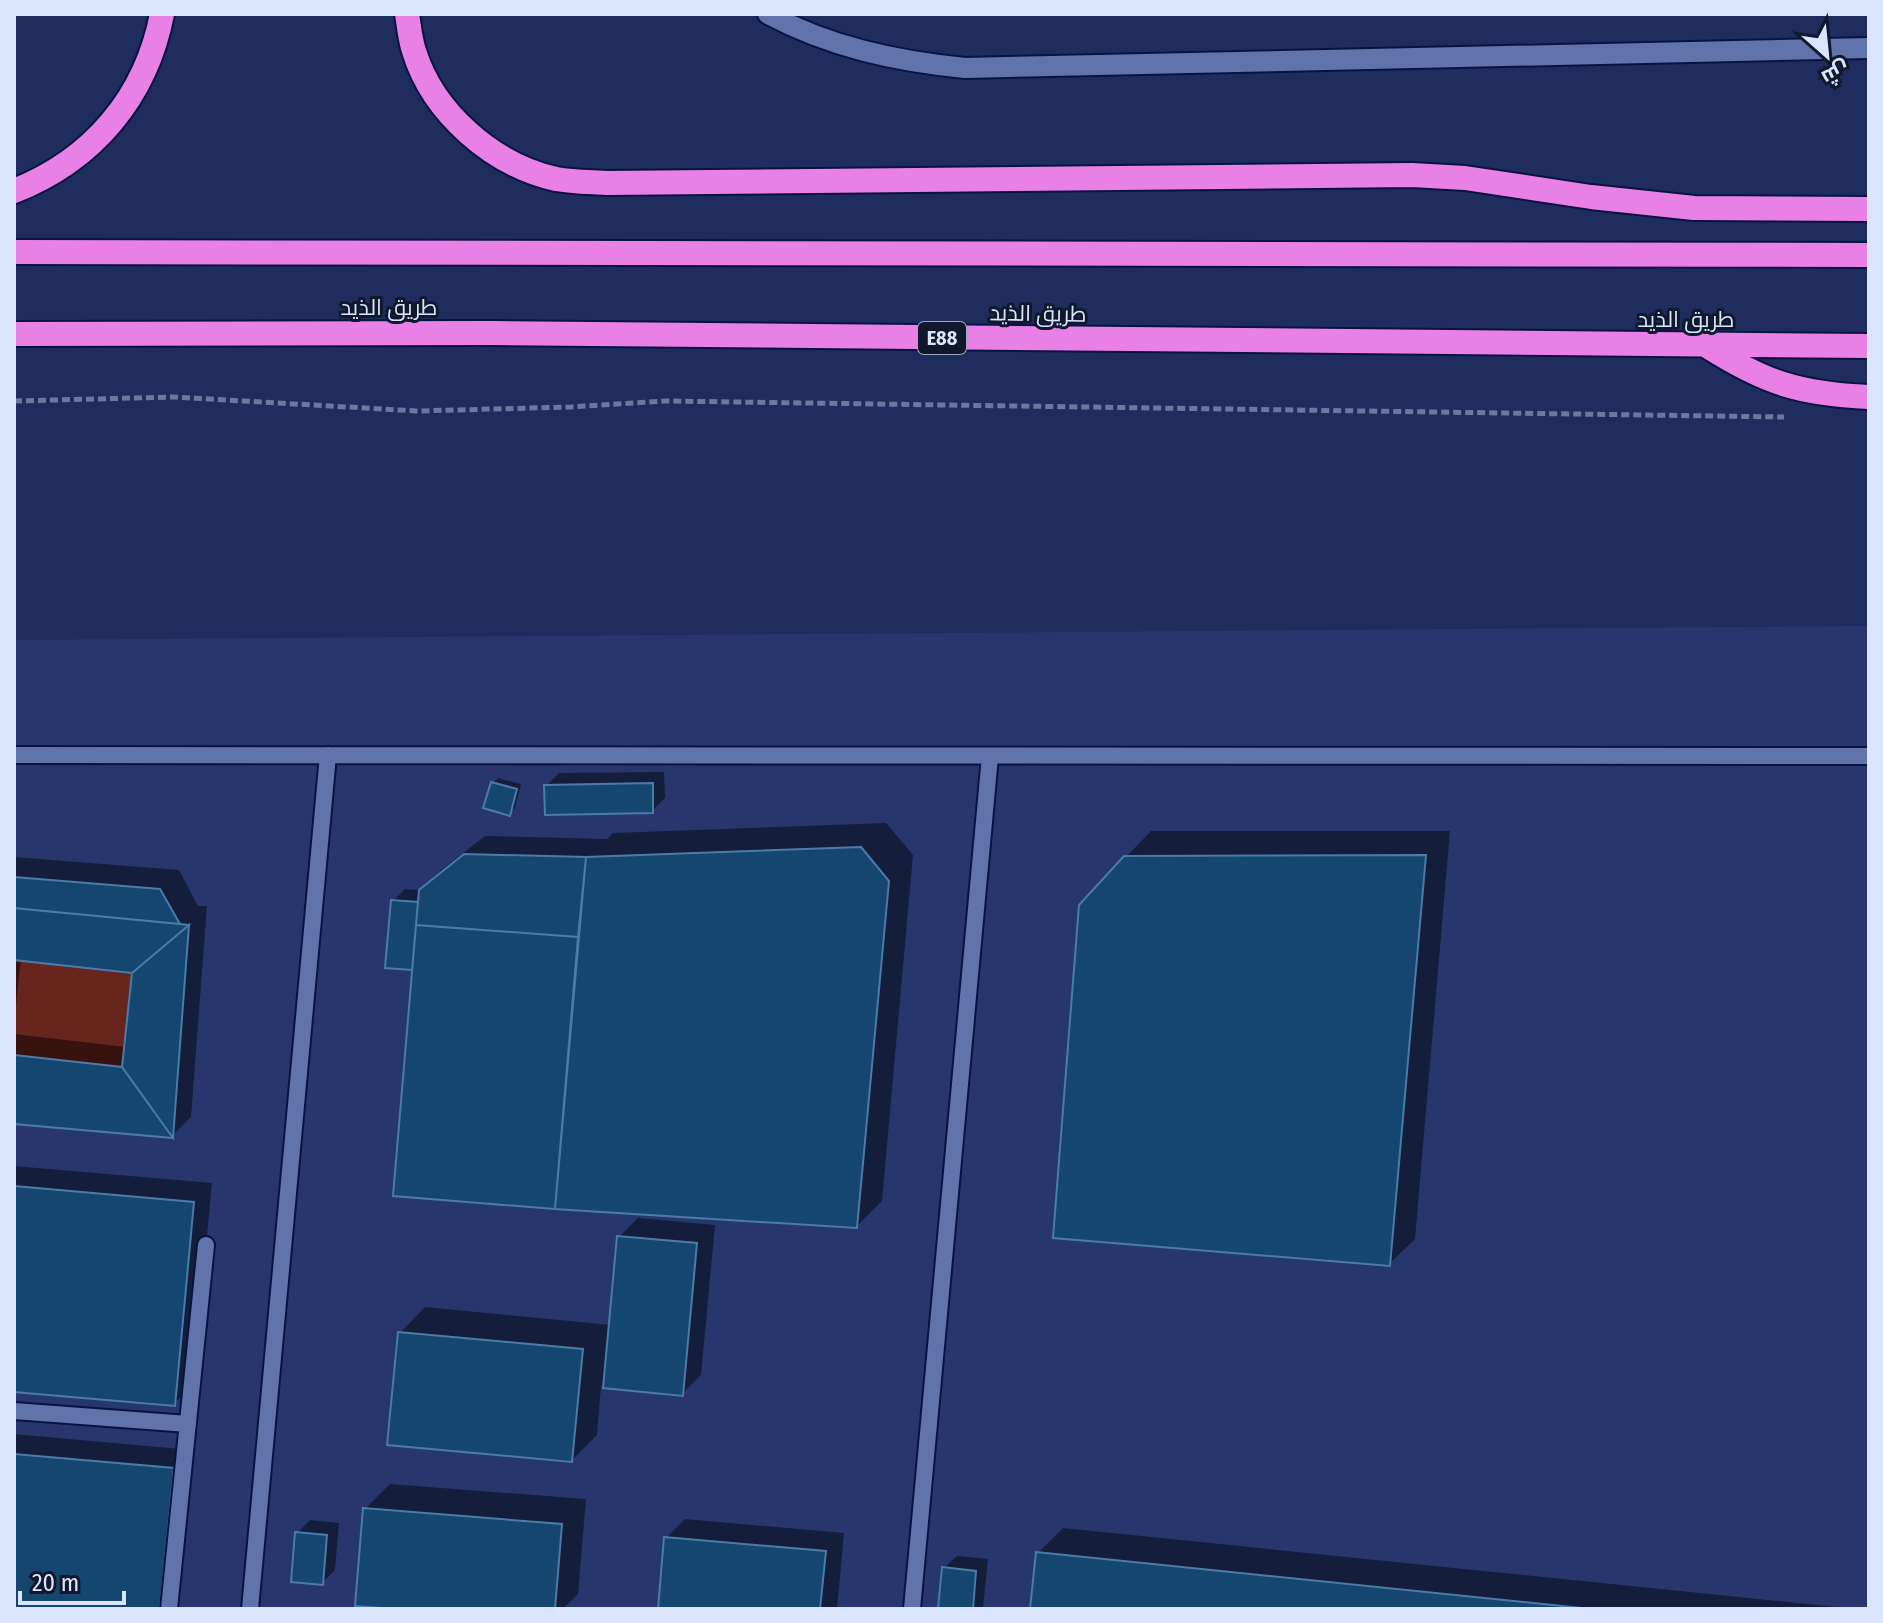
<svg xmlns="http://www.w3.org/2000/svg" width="1883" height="1623" viewBox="0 0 1883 1623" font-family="'Fira Sans Condensed',Cairo,sans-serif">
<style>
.built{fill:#27376e}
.green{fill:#68251e}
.shadow{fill:#0007}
.building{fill:#144670;stroke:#4b7ba9;stroke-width:2}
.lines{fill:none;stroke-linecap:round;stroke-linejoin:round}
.service-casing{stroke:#091342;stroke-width:20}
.tertiary-casing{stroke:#091342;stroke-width:24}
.motorway-casing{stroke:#091342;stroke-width:28}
.path{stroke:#6b789f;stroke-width:5;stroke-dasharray:8 4;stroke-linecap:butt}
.service{stroke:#6073ab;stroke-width:16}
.tertiary{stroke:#6073ab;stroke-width:20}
.motorway{stroke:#e880e5;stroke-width:24}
.labels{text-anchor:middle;stroke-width:6;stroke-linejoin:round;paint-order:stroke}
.shield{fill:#11182e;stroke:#9ea7bf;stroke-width:2}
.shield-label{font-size:20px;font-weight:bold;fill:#dae4fd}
.street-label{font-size:22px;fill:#dae4fd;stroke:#11182e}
</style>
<rect width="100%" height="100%" fill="#1f2d5e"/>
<path class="built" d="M 1869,626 L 1869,1609 L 14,1609 L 14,640 Z"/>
<path class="green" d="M 14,960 L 132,973 L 122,1067 L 14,1055 Z"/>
<path class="shadow" d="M 664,772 L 665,798 L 652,811 L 546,786 L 559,773 Z
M 498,778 L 521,784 L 515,808 L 509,813 L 493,783 Z
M 886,823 L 913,855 L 882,1201 L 857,1226 L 395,1194 L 415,965 L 411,968 L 393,901 L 405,889 L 422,890 L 440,871 L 485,836 L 607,839 L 613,833 Z
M 1151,831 L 1450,831 L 1415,1239 L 1389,1264 L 1126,857 Z
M 14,857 L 179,870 L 198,906 L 207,906 L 191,1117 L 172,1136 L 14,1122 L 14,1034 L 126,1047 L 134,971 L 21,959 L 14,1025 Z
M 14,1166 L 212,1183 L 193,1385 L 174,1404 L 14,1390 Z
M 638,1218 L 715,1225 L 701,1375 L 682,1394 L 601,1386 L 597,1435 L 572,1460 L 400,1333 L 425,1307 L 611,1325 L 619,1237 Z
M 14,1434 L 192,1450 L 177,1609 L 14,1609 Z
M 390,1484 L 586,1499 L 578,1594 L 563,1609 L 421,1609 L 365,1509 Z
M 685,1519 L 844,1533 L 837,1609 L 660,1609 L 666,1538 Z
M 310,1520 L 339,1523 L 335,1570 L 322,1583 L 297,1533 Z
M 1063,1528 L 1856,1609 L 1032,1609 L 1038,1553 Z
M 957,1556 L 988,1559 L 983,1609 L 940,1609 L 944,1568 Z"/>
<path class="building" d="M 491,782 L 517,789 L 510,816 L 483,808 Z
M 653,783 L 653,813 L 545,815 L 544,785 Z
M 861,847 L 889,881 L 857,1228 L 555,1209 L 586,857 Z
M 464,854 L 586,857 L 578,937 L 416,925 L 419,890 Z
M 1426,855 L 1390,1266 L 1053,1238 L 1079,905 L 1124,856 Z
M 14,877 L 160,889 L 180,924 L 14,908 Z
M 391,900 L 418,902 L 412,970 L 385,968 Z
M 14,908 L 180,924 L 189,925 L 132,973 L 14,960 Z
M 189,925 L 173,1138 L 122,1067 L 132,973 Z
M 416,925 L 578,937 L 555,1209 L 393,1196 Z
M 14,1055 L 122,1067 L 173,1138 L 14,1124 Z
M 14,1186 L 194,1202 L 175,1406 L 14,1392 Z
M 617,1236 L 697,1243 L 683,1396 L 603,1388 Z
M 398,1332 L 583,1349 L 572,1462 L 387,1445 Z
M 14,1454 L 174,1468 L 160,1609 L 14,1609 Z
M 363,1508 L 562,1524 L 555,1609 L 396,1609 L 355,1606 Z
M 295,1532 L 327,1535 L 323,1585 L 291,1582 Z
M 664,1537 L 826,1551 L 820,1609 L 658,1609 Z
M 1036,1552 L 1591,1609 L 1030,1609 Z
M 942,1567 L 976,1571 L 973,1609 L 938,1609 Z"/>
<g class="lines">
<g class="service-casing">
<path id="service" d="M 14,755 L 1869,756
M 14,1411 L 188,1424
M 169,1609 L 206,1245
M 250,1609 L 328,755
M 912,1609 L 990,756"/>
</g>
<g class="tertiary-casing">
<path id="tertiary" d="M 768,14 C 830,47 895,61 965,68 L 1869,48"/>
</g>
<g class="motorway-casing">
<path id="motorway" d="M 407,14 C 409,26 410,39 414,51 C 433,113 493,165 556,179 C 572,182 590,182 606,183 L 1412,175 L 1465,178 L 1591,197 L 1694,208 L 1869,209
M 14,191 C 93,160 146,97 162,14
M 14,252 L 1869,255
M 14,334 L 493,333 L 1869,346
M 1707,346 C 1765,383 1800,394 1869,397"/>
</g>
<path class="path" d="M 14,401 L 174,397 L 417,411 L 571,407 L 666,401 L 1784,417"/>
<use href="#service" class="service"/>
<use href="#tertiary" class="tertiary"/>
<use href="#motorway" class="motorway"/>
</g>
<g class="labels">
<rect class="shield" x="918" y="322" width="48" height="32" rx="6"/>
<g class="shield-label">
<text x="942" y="345">E88</text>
</g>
<g class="street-label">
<text x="389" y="315">طريق الذيد</text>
<text transform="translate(1038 313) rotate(1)" y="8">طريق الذيد</text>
<text x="1686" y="327">طريق الذيد</text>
</g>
</g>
<rect width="1883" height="1623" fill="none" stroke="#dae4fd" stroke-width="32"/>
<g transform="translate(1827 56) rotate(153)" stroke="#11182e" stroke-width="6" paint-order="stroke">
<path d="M0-6L14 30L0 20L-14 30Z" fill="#dae4fd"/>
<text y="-12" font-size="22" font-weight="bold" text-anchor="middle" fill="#dae4fd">ش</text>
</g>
<path d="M20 1591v12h104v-12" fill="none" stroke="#dae4fd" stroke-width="4"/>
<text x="32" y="1591" font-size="24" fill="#dae4fd" stroke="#11182e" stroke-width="6" paint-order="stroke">20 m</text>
</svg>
